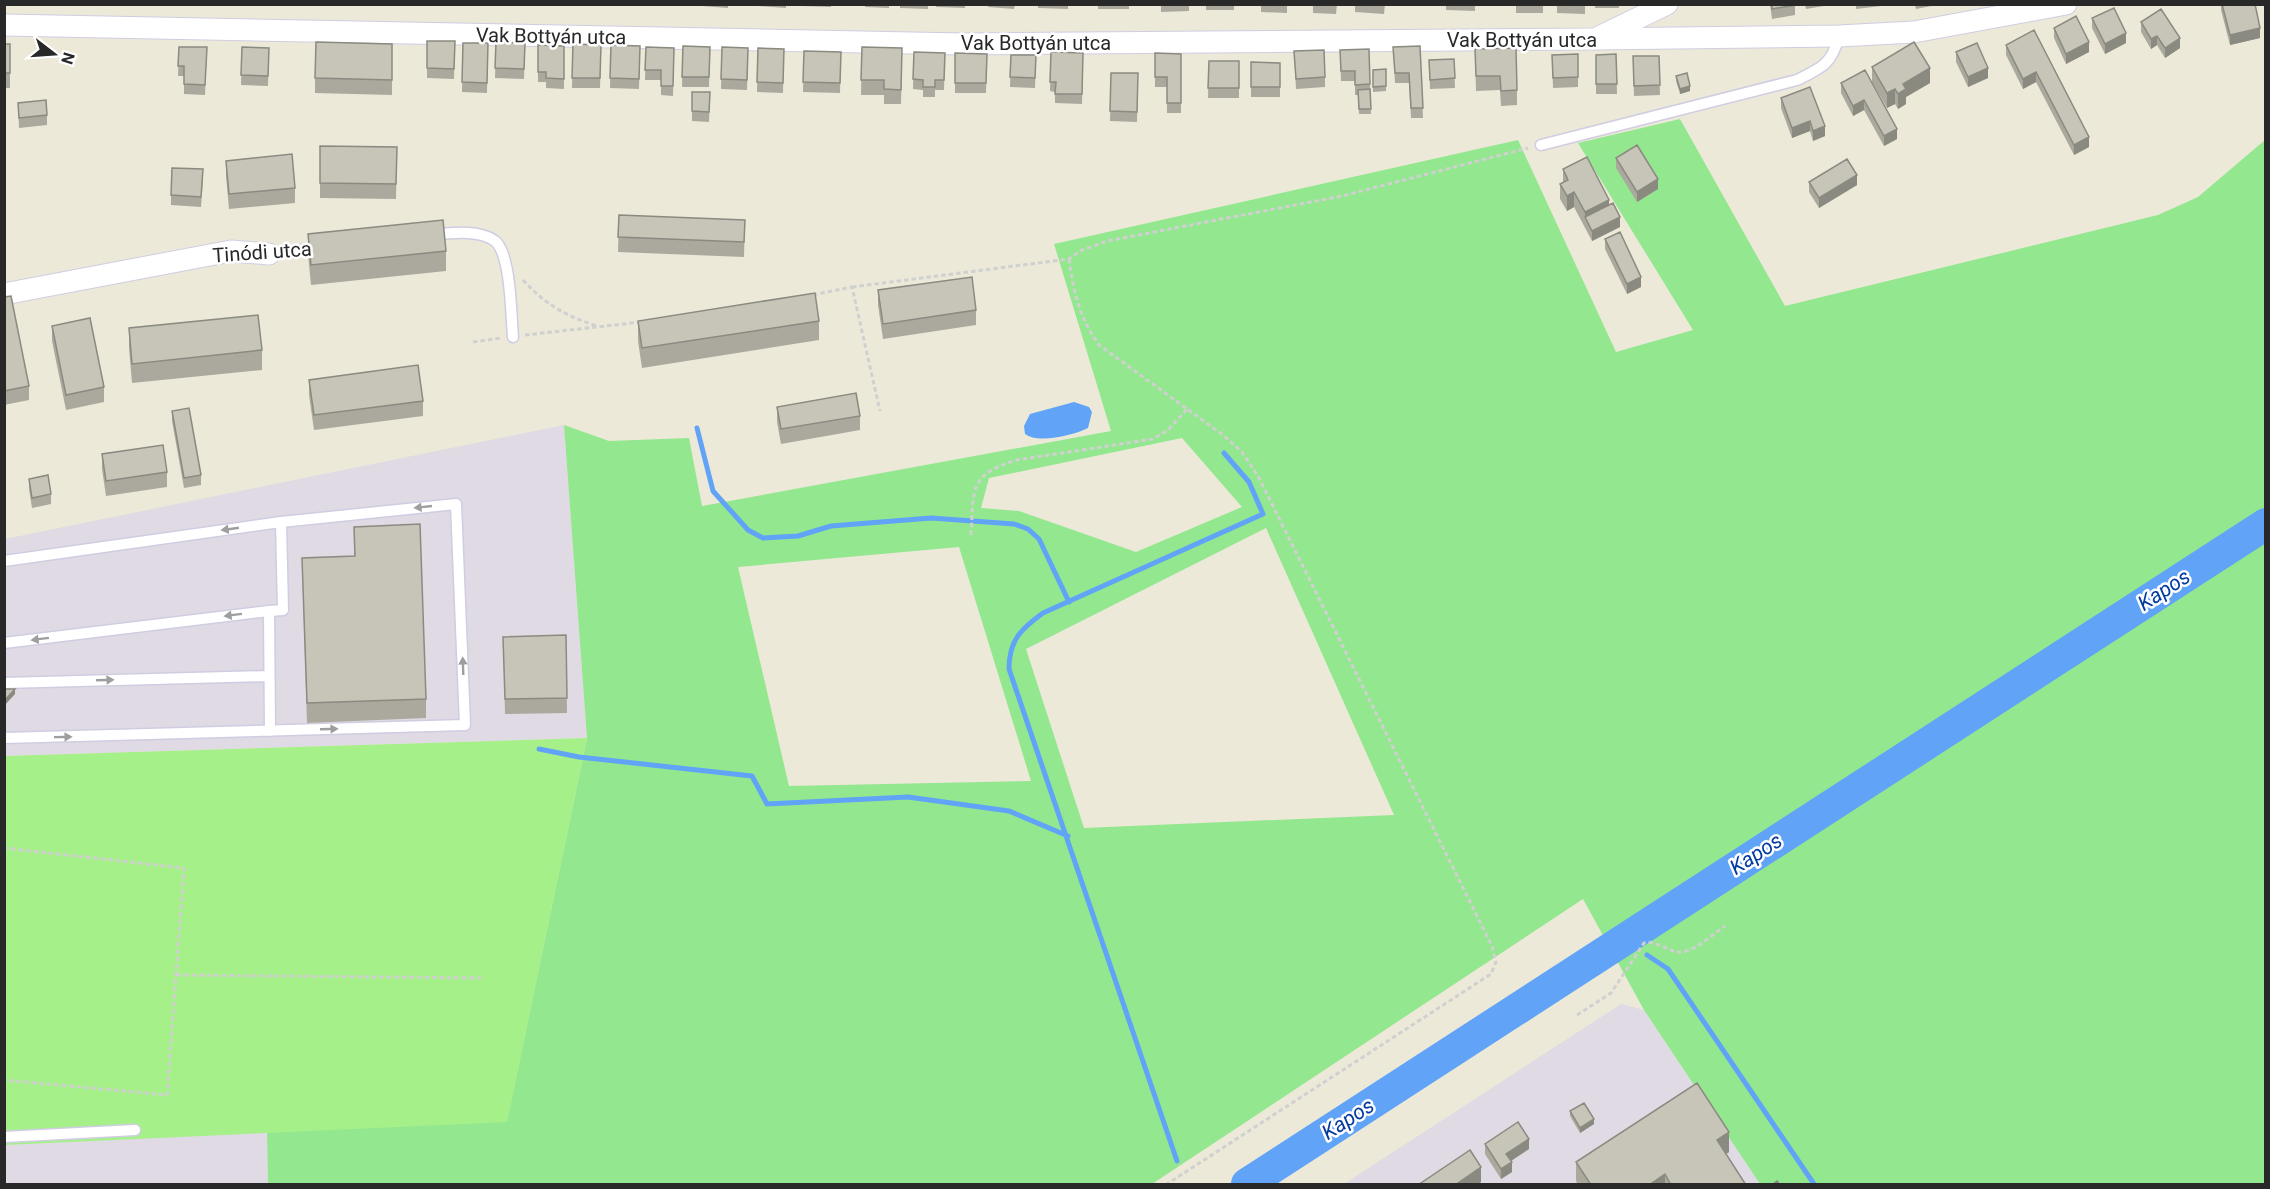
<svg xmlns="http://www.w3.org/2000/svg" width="2270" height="1189" viewBox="0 0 2270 1189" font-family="Roboto,sans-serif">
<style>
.industrial{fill:#dfdae3}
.green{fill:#93e78f;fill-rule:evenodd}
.pitch{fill:#a6f08a}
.water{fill:#61a3f7}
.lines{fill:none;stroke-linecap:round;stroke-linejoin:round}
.stream{stroke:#61a3f7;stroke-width:5}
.river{stroke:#61a3f7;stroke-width:32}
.service-casing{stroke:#d0cde3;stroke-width:13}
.minor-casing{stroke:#d0cde3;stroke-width:23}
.path{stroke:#d0d0d0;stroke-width:3;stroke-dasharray:4.5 3;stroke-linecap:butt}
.service{stroke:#fff;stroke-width:10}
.minor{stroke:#fff;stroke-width:21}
.wall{fill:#aba99e}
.shaded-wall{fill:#8b8a81}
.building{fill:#c7c5b8;stroke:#8b8a81;stroke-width:1.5}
.oneway{fill:#9e9e9e}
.labels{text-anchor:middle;stroke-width:5;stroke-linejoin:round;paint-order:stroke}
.street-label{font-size:20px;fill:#282828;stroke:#fff}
.water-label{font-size:21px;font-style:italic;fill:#033ba1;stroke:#fff}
</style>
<rect width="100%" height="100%" fill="#ece9d8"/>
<path class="industrial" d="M 564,425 L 587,738 L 5,756 L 5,539 Z
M 1621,1004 L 1644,1010 L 1760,1184 L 1344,1184 Z
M 267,1131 L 268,1184 L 5,1184 L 5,1145 Z"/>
<path class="green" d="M 1680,119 L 1785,306 L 2158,215 L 2198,197 L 2265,140 L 2265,1184 L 1760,1184 L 1644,1010 L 1583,899 L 1152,1184 L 268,1184 L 267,1131 L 507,1121 L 587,738 L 564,425 L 609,441 L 689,438 L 702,506 L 1111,431 L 1054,244 L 1518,140 L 1616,352 L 1693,330 L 1578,143 ZM 1182,438 L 1242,507 L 1136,552 L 1019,511 L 981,508 L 989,478 ZM 1266,528 L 1394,815 L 1084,828 L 1026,649 ZM 959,547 L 1031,781 L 789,786 L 738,567 Z"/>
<path class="pitch" d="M 587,738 L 507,1122 L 5,1145 L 5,756 Z"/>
<path class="water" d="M 1074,402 L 1089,407 L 1092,412 L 1088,428 C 1074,435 1038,444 1025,434 L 1024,426 L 1030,414 Z"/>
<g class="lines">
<path class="stream" d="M 697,428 L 713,491 L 748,530 L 763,538 L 798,536 L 831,526 L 931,518 L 1014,524 L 1028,529 L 1039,539 L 1069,602
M 539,749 L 579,757 L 752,776 L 767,804 L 908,797 L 1009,811 L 1068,836
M 1627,936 L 1633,945
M 1647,955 L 1668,969 L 1814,1184
M 1177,1161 L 1009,669 C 1009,640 1021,629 1043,613 L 1263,514 L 1249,482 L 1224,453"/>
<path class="river" d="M 1247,1184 L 2266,524"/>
<g class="service-casing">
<path id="service" d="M 1541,145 L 1797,80 C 1822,68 1832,64 1839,36
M 430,235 C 448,233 479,229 495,241 C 511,254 511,315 513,337
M 269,254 L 319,248
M 4,561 L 281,522 L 456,504 L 465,725 L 4,738
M 269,611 L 283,610 L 281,522
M 4,643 L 269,611 L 270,731
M 4,683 L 269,676
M 4,1137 L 135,1130"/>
</g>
<g class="minor-casing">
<path id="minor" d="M 4,25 L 962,44 L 1593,39 L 1839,36 L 1914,32 L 2066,4
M 1599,37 L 1667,4
M 4,294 L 231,251 L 269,254"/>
</g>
<path class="path" d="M 1069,259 C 1073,291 1080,319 1099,345 L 1223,435 L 1242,452 L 1258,476 L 1492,946 L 1496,962 L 1491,974 L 1167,1184
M 523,280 C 546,305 564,315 597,326
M 852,287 L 1069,259 L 1080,251 L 1107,241 L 1342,196 L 1528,148
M 813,295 L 852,287 L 880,411
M 525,335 L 641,322
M 473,342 L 501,338
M 971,535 C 974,490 968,474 1017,460 L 1153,439 L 1168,430 L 1187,409
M 4,848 L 184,868 L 167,1095 L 4,1080
M 177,975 L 481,978
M 1577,1015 L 1611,993 L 1644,943 C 1657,940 1668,952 1680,952 C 1696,951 1713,934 1725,926"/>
<use href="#service" class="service"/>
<use href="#minor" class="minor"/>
</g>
<path class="wall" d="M 702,4 L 728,4 L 728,8 L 702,6 Z
M 758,4 L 786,4 L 786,8 L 758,6 Z
M 802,4 L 831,4 L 831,7 L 802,6 Z
M 865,4 L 889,4 L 889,8 L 865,7 Z
M 900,4 L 928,4 L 928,9 L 900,8 Z
M 936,4 L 965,4 L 965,8 L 936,7 Z
M 988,4 L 1015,4 L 1014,9 L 988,7 Z
M 1038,4 L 1068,4 L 1068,9 L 1038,8 Z
M 1098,4 L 1129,4 L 1129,9 L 1098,9 Z
M 1161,4 L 1189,4 L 1189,11 L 1161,12 Z
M 1206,4 L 1234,4 L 1234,10 L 1206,10 Z
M 1261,4 L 1287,4 L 1287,13 L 1261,12 Z
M 1313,4 L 1337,4 L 1336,14 L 1313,13 Z
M 1355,4 L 1385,4 L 1384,14 L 1355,12 Z
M 1446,4 L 1475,4 L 1475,11 L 1446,10 Z
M 1516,4 L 1543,4 L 1543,13 L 1516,13 Z
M 1557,4 L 1585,4 L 1585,14 L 1557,13 Z
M 1595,4 L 1619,4 L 1619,8 L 1595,8 Z
M 1770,4 L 1795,4 L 1795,15 L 1772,19 Z
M 1805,4 L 1830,4 L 1830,5 L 1806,9 Z
M 1856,4 L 1881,4 L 1881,6 L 1856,9 Z
M 1915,4 L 1942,4 L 1916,9 Z
M 2221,4 L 2255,4 L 2260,38 L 2230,45 L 2221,10 Z
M 2092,18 L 2126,43 L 2105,54 L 2092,28 Z
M 2141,22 L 2180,48 L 2165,58 L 2157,45 L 2151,49 L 2141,32 Z
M 2054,28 L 2089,52 L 2066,64 L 2054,38 Z
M 2034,30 L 2089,147 L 2074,155 L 2036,82 L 2023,89 L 2006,55 L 2006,45 Z
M 427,41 L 455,41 L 454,79 L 427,78 Z
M 496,42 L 525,43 L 524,79 L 495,78 Z
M 463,43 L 488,43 L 487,93 L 462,92 Z
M 4,44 L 10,44 L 10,88 L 4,88 Z
M 392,44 L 392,95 L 315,93 L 315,78 Z
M 573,44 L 601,45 L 600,88 L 572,88 Z
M 538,45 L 564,46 L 564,89 L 546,88 L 546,82 L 538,82 Z
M 611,45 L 640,46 L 639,89 L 610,88 Z
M 683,46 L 710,47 L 709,87 L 682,87 Z
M 1420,46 L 1423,118 L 1411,118 L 1409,83 L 1395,83 L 1393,47 Z
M 179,47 L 207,47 L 205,95 L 184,94 L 184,76 L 178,76 Z
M 242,47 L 269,48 L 268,86 L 241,85 Z
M 646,47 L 674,48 L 673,96 L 661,95 L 661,80 L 645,80 Z
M 722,47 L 748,48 L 747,90 L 721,89 Z
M 862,47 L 902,63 L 901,104 L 884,104 L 884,95 L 861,95 Z
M 758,48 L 784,49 L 783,93 L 757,92 Z
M 1475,49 L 1517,90 L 1517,105 L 1501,106 L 1500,90 L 1476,91 Z
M 1340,50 L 1370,84 L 1371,114 L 1359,114 L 1358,95 L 1355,95 L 1355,81 L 1341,81 Z
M 804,51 L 841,52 L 840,93 L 803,92 Z
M 1294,51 L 1325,77 L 1325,87 L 1296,89 Z
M 914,52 L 945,53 L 944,90 L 935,90 L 935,97 L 923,97 L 923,90 L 913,89 Z
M 1051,52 L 1083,53 L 1082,104 L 1055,103 L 1055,92 L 1050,91 Z
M 1956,52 L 1988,78 L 1968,87 L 1956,62 Z
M 955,53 L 987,54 L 986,93 L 955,93 Z
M 1155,53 L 1181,54 L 1181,113 L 1167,113 L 1167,87 L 1155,87 Z
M 1578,54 L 1578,87 L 1553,88 L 1552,55 Z
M 1616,54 L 1617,94 L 1596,94 L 1596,55 Z
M 1011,55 L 1036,55 L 1035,88 L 1010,87 Z
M 1633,56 L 1659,56 L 1660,95 L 1634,96 Z
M 1454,59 L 1455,88 L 1430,89 L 1429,60 Z
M 1209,61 L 1239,61 L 1239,98 L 1208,98 Z
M 1251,62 L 1280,63 L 1280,97 L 1251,97 Z
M 1872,67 L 1930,83 L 1906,97 L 1906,104 L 1898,109 L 1895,104 L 1887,108 L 1872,82 Z
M 1386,69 L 1386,91 L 1373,92 L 1373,70 Z
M 1865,70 L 1897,139 L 1884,146 L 1864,110 L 1853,116 L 1841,93 L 1841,83 Z
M 1111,73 L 1138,73 L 1137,122 L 1110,121 Z
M 1676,76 L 1690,91 L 1680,94 L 1676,81 Z
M 692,92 L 710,92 L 709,122 L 692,121 Z
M 1781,98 L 1825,136 L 1813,141 L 1810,131 L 1792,138 L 1781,108 Z
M 18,103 L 47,115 L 47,125 L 19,128 Z
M 320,146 L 397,147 L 396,199 L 320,198 Z
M 1616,158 L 1658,189 L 1637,202 L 1616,168 Z
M 226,161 L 295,188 L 295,203 L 229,209 L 226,176 Z
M 1563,169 L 1609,205 L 1620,227 L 1592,241 L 1574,207 L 1567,211 L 1560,199 L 1560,184 L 1563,182 Z
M 203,179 L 201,207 L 171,205 L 171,195 Z
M 1809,182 L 1857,185 L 1819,208 L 1809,192 Z
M 619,215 L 745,220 L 744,257 L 618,252 Z
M 308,234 L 446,251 L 446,271 L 311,285 L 308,254 Z
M 1605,239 L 1641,287 L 1627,294 L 1605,249 Z
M 878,290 L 976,310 L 976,325 L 883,339 L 878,305 Z
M 4,297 L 29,386 L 29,400 L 4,405 Z
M 638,321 L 819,321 L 819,340 L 642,368 L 638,341 Z
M 52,326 L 104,387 L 104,402 L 66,410 L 52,341 Z
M 129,328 L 262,350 L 262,370 L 132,383 L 129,348 Z
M 309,380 L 423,401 L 423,416 L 314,430 L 309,395 Z
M 777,407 L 860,416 L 860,430 L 781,444 L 777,422 Z
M 172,411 L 201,475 L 201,485 L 184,488 L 172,421 Z
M 102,454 L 167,472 L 167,487 L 106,496 L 102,469 Z
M 29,479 L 51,494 L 51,504 L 32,508 L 29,489 Z
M 354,527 L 426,699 L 426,718 L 307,723 L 302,558 L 354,556 Z
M 566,635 L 567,713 L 505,714 L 503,637 Z
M 1570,1111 L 1594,1124 L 1580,1133 L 1570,1116 Z
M 1485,1144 L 1529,1149 L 1511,1161 L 1512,1172 L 1501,1179 L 1485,1154 Z
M 1729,1152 L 1726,1154 L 1746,1185 L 1578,1185 L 1576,1181 L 1576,1162 Z"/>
<path class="shaded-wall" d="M 2260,28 L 2260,38 L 2230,45 L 2230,35 Z
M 2126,33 L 2126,43 L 2105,54 L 2105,44 Z
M 2157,36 L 2157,45 L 2151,49 L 2151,39 Z
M 2180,38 L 2180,48 L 2165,58 L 2165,48 Z
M 2089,42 L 2089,52 L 2066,64 L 2066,54 Z
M 1930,68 L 1930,83 L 1906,97 L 1906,104 L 1898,109 L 1898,94 L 1903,84 Z
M 1988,68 L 1988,78 L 1968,87 L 1968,77 Z
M 2036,72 L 2036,82 L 2023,89 L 2023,79 Z
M 1690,86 L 1690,91 L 1680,94 L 1680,89 Z
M 1895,89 L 1895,104 L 1887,108 L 1887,93 Z
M 1864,100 L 1864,110 L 1853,116 L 1853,106 Z
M 1810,121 L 1810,131 L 1792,138 L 1792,128 Z
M 1825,126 L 1825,136 L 1813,141 L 1813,131 Z
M 1897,129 L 1897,139 L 1884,146 L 1884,136 Z
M 2089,137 L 2089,147 L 2074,155 L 2074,145 Z
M 1857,175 L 1857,185 L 1819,208 L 1819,198 Z
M 1658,179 L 1658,189 L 1637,202 L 1637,192 Z
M 1574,192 L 1574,207 L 1567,211 L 1567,196 Z
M 1609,200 L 1609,215 L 1585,217 L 1585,227 L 1585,212 Z
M 1620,217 L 1620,227 L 1592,241 L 1592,231 Z
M 1641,277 L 1641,287 L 1627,294 L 1627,284 Z
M 15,689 L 15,694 L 4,706 L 4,701 Z
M 1594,1119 L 1594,1124 L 1580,1133 L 1580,1128 Z
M 1729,1132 L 1729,1152 L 1717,1160 L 1717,1140 Z
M 1529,1139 L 1529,1149 L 1506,1164 L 1506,1154 Z
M 1512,1162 L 1512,1172 L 1501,1179 L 1501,1169 Z
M 1481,1167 L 1481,1182 L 1478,1185 L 1455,1185 Z
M 1665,1174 L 1665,1185 L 1649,1185 Z"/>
<path class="building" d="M 1772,4 L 1795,4 L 1795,5 L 1772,9 Z
M 2222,4 L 2255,4 L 2260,28 L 2230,35 Z
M 2114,8 L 2126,33 L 2105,44 L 2092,18 Z
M 2161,9 L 2180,38 L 2165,48 L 2157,36 L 2151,39 L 2141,22 Z
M 2076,16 L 2089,42 L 2066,54 L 2054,28 Z
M 2034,30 L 2089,137 L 2074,145 L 2036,72 L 2023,79 L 2006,45 Z
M 427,41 L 455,41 L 454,69 L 427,68 Z
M 316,42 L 392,44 L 392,80 L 315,78 Z
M 496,42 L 525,43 L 524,69 L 495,68 Z
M 1914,42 L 1930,68 L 1903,84 L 1906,89 L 1898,94 L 1895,89 L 1887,93 L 1872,67 Z
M 463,43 L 488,43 L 487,83 L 462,82 Z
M 1977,43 L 1988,68 L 1968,77 L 1956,52 Z
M 4,44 L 10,44 L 10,73 L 4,73 Z
M 573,44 L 601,45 L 600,78 L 572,78 Z
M 538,45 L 564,46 L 564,79 L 546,78 L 546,72 L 538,72 Z
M 611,45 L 640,46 L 639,79 L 610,78 Z
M 683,46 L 710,47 L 709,77 L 682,77 Z
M 1420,46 L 1423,108 L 1411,108 L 1409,73 L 1395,73 L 1393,47 Z
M 179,47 L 207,47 L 205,85 L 184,84 L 184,66 L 178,66 Z
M 242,47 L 269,48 L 268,76 L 241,75 Z
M 646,47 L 674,48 L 673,86 L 661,86 L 661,70 L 645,70 Z
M 722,47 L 748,48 L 747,80 L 721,79 Z
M 862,47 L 902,48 L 901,90 L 884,89 L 884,80 L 861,80 Z
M 758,48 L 784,49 L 783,83 L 757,82 Z
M 1516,48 L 1517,90 L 1501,91 L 1500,76 L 1476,76 L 1475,49 Z
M 1369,49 L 1370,84 L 1355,85 L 1355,71 L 1341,71 L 1340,50 Z
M 1324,50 L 1325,77 L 1296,79 L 1294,51 Z
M 804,51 L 841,52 L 840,83 L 803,82 Z
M 914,52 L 945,53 L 944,80 L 935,80 L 935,87 L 923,87 L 923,80 L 913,79 Z
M 1051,52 L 1083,53 L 1082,94 L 1055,94 L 1056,82 L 1050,82 Z
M 955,53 L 987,54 L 986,83 L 955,83 Z
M 1155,53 L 1181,54 L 1181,103 L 1167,103 L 1167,77 L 1155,77 Z
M 1578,54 L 1578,77 L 1553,78 L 1552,55 Z
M 1616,54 L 1617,84 L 1596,84 L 1596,55 Z
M 1011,55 L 1036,55 L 1035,78 L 1010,77 Z
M 1633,56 L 1659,56 L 1660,85 L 1634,86 Z
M 1454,59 L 1455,78 L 1430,80 L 1429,60 Z
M 1209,61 L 1239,61 L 1239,88 L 1208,88 Z
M 1251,62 L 1280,63 L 1280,87 L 1251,87 Z
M 1386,69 L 1386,86 L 1373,87 L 1373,70 Z
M 1865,70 L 1897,129 L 1884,136 L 1864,100 L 1853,106 L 1841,83 Z
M 1111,73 L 1138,73 L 1137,112 L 1110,111 Z
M 1687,73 L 1690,86 L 1680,89 L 1676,76 Z
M 1810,87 L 1825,126 L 1813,131 L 1810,121 L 1792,128 L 1781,98 Z
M 1370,89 L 1371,109 L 1359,109 L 1358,90 Z
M 692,92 L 710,92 L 709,112 L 692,111 Z
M 46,100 L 47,115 L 19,118 L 18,103 Z
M 1637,145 L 1658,179 L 1637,192 L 1616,158 Z
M 320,146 L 397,147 L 396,184 L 320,183 Z
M 292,154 L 295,188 L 229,194 L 226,161 Z
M 1587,157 L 1609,200 L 1585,212 L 1574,192 L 1567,196 L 1560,184 L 1568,180 L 1563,169 Z
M 1847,159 L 1857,175 L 1819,198 L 1809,182 Z
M 172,168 L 203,169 L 201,197 L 171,195 Z
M 1613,203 L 1620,217 L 1592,231 L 1585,217 Z
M 619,215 L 745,220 L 744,242 L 618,237 Z
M 443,220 L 446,251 L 311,265 L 308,234 Z
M 1620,232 L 1641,277 L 1627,284 L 1605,239 Z
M 972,277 L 976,310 L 883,324 L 878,290 Z
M 815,293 L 819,321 L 642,348 L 638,321 Z
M 11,296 L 29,386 L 4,391 L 4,297 Z
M 258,315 L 262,350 L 132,364 L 129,328 Z
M 90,318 L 104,387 L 66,395 L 52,326 Z
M 418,365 L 423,401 L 314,415 L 309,380 Z
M 856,393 L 860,416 L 781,429 L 777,407 Z
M 189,408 L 201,475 L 184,478 L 172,411 Z
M 163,445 L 167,472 L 106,481 L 102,454 Z
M 48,475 L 51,494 L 32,498 L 29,479 Z
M 420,524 L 426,699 L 307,703 L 302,558 L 355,556 L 354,527 Z
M 566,635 L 567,698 L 505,699 L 503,637 Z
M 4,689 L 15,689 L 4,701 Z
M 1697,1083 L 1729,1132 L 1717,1140 L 1746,1185 L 1671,1185 L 1665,1174 L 1649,1185 L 1591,1185 L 1576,1162 Z
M 1584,1103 L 1594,1119 L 1580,1128 L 1570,1111 Z
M 1518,1122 L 1529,1139 L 1506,1154 L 1512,1162 L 1501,1169 L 1485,1144 Z
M 1470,1150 L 1481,1167 L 1455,1185 L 1418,1185 Z
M 1777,1181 L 1780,1185 L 1772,1185 Z"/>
<defs><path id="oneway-solid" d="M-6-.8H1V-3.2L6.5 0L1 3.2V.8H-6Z" transform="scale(1.5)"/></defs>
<g class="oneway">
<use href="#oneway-solid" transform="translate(423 507) rotate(174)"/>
<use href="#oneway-solid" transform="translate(230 529) rotate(172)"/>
<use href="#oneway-solid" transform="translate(233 615) rotate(173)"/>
<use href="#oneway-solid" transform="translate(40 639) rotate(173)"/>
<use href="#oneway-solid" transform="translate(463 666) rotate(-92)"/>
<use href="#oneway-solid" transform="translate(105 680) rotate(-2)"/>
<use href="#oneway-solid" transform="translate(329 729) rotate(-2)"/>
<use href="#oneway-solid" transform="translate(63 737) rotate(-1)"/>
</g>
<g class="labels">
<g class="street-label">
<text transform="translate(551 36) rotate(1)" y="7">Vak Bottyán utca</text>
<text x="1522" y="47">Vak Bottyán utca</text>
<text x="1036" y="50">Vak Bottyán utca</text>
<text transform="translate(262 252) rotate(-4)" y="7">Tinódi utca</text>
</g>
<g class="water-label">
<text transform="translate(2164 590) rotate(-33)" y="7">Kapos</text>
<text transform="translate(1756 854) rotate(-33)" y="7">Kapos</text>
<text transform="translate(1348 1119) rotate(-33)" y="7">Kapos</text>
</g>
</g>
<rect width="2270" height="1189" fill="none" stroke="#282828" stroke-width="12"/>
<g transform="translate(54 54) rotate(107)" stroke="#ffffff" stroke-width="4.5" paint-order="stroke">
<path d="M0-4.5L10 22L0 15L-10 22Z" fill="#282828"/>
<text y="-9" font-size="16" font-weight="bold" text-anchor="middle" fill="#282828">N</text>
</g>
</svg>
